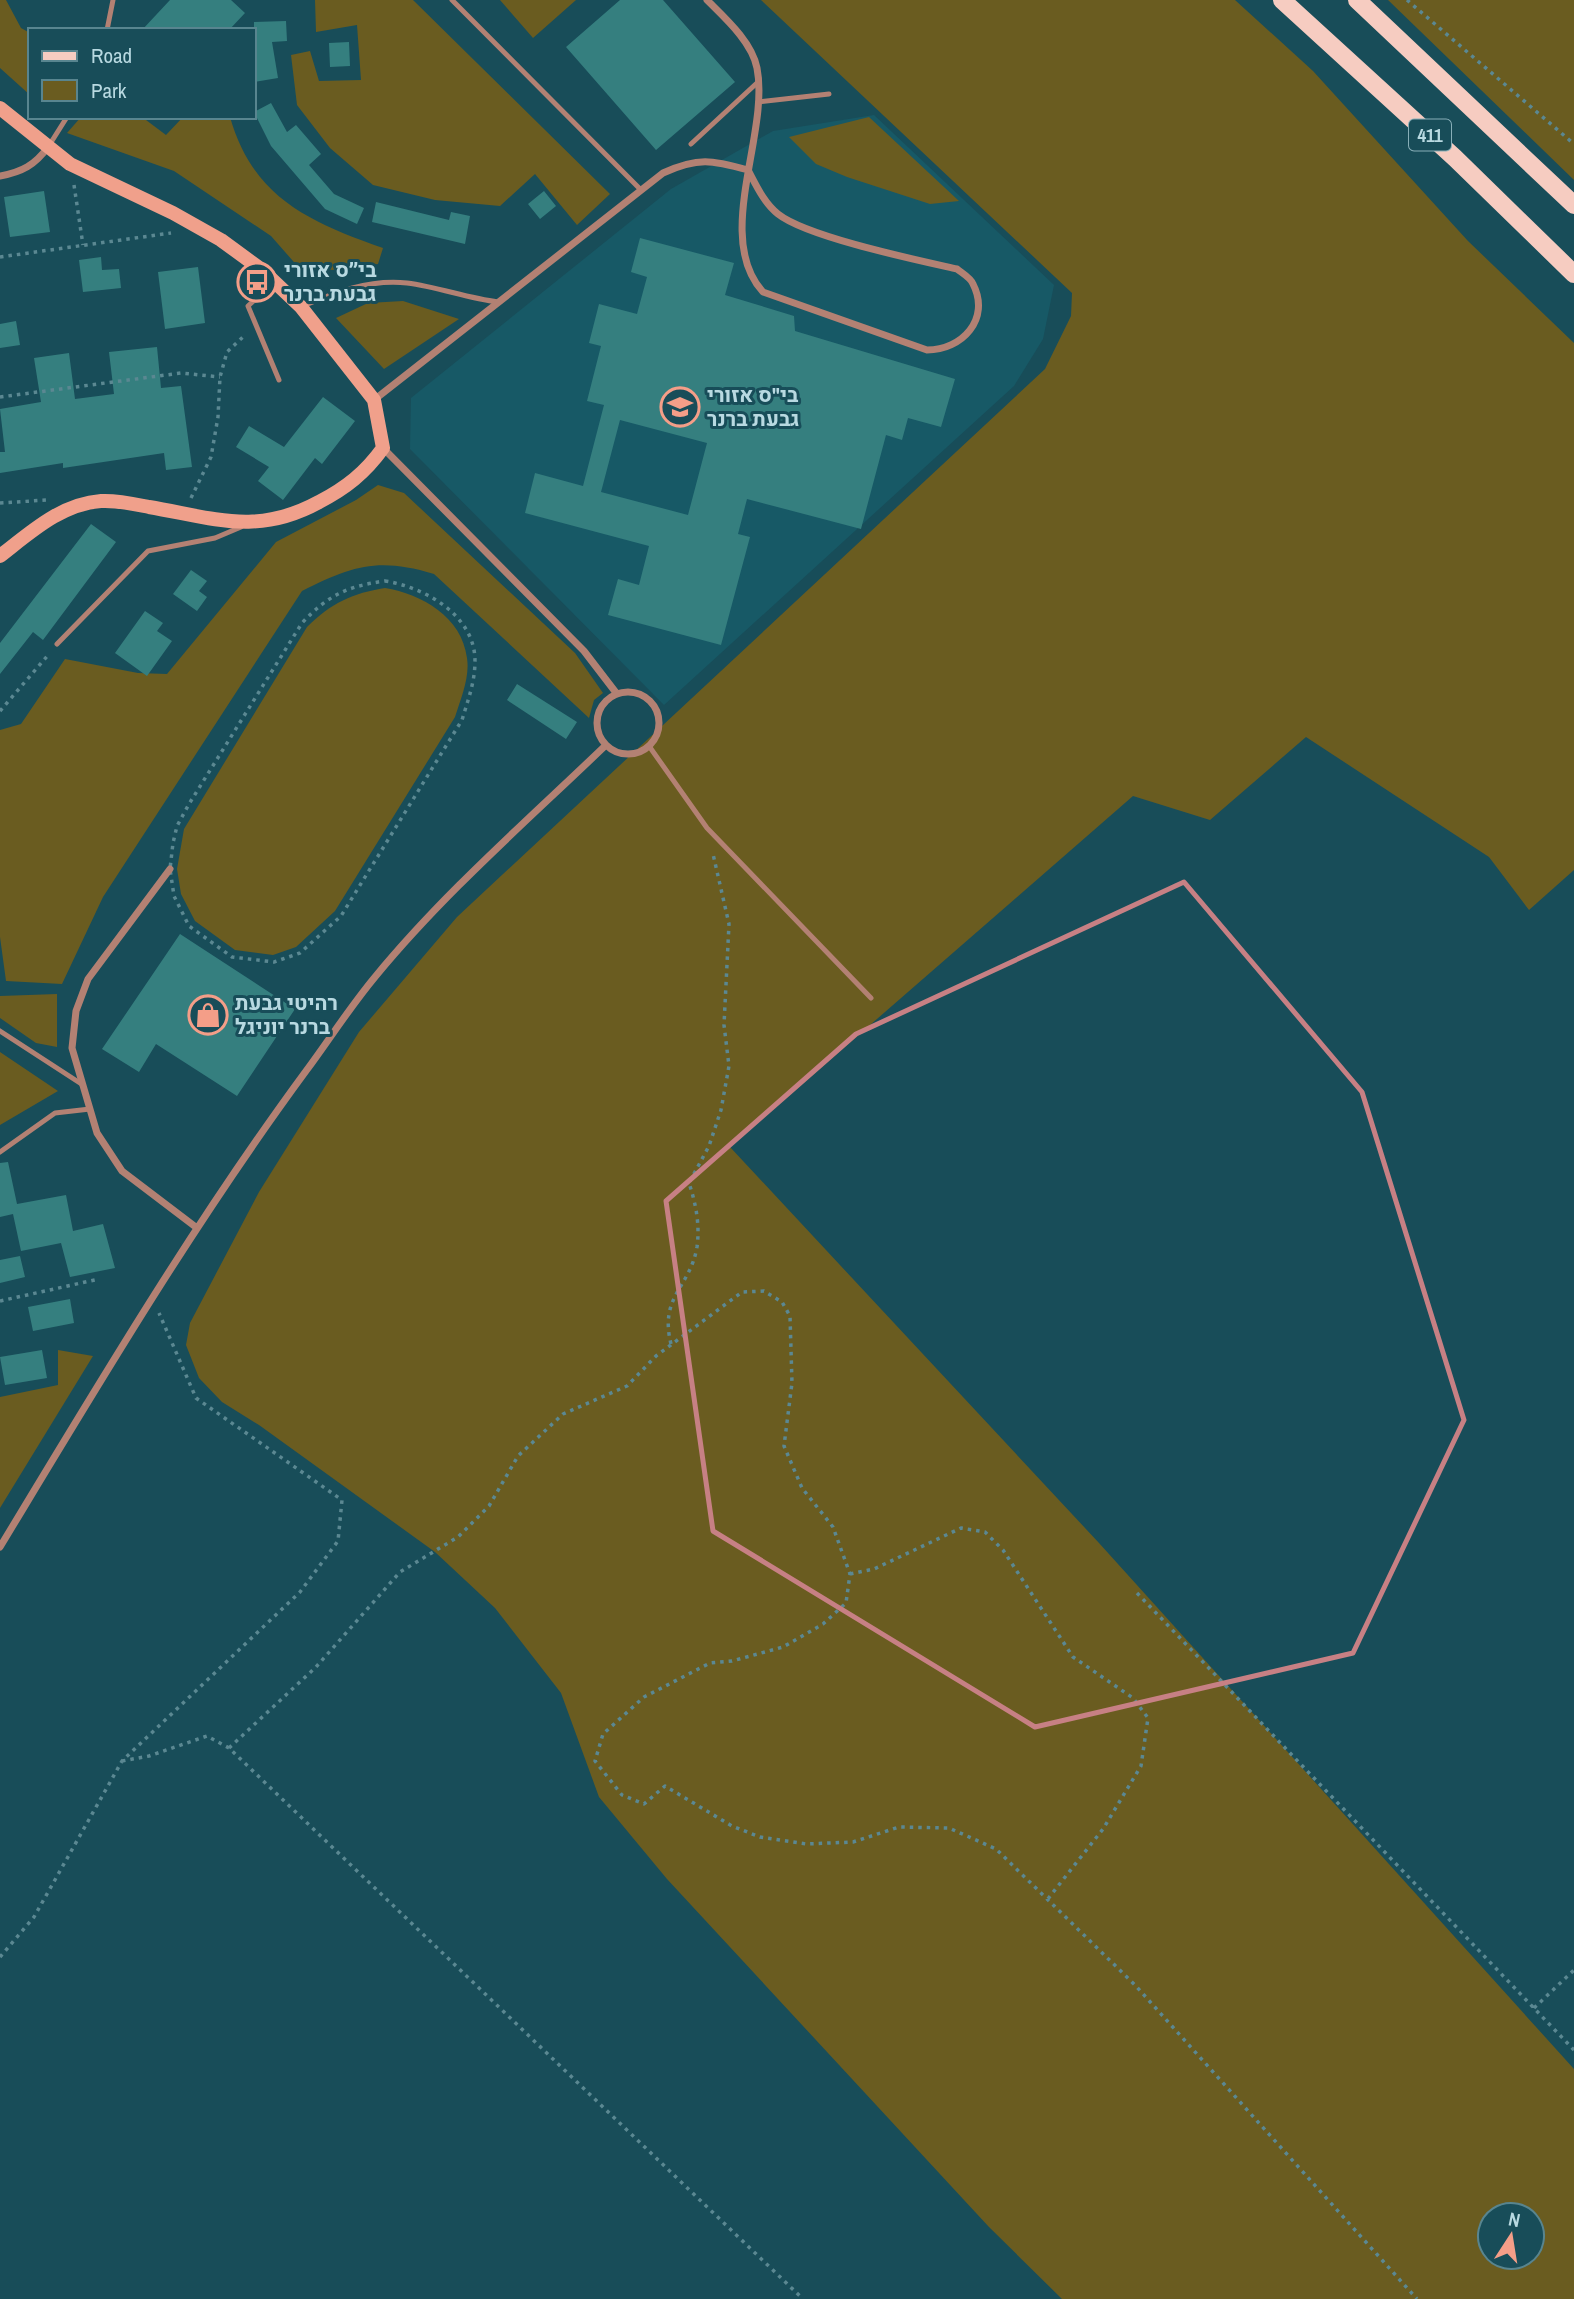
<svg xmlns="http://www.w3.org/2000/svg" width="1574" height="2299" viewBox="0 0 1574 2299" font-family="'Archivo Narrow',Heebo,sans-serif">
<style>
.built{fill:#175966}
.green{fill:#6a5c20;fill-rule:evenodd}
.building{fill:#357f7f;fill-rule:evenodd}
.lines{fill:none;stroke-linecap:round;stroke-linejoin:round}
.path{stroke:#5b8892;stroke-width:3.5;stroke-dasharray:3.5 5;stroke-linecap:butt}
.lane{stroke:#b38173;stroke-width:5}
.street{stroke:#b38173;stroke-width:7}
.secondary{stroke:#f0a08b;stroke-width:14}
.primary{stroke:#f6ccc1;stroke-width:18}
.marked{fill:none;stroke:#c78084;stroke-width:5;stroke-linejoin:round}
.labels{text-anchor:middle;stroke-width:6;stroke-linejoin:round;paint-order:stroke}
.shield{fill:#184d59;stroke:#88afb8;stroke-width:2}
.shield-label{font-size:19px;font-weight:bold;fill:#b8d9e1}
.poi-label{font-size:21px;font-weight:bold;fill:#b8d9e1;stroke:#184d59;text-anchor:start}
</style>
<rect width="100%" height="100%" fill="#184d59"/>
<path class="built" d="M 874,115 L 1054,285 L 1043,339 L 1014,386 L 664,705 L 410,449 L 411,398 L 671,189 L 773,131 Z"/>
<path class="green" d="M 0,0 L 6,0 L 21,28 L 30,33 L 30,95 L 0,68 Z
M 315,0 L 413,0 L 610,194 L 577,225 L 535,174 L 500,206 L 435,200 L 373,185 L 330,148 L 297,105 L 291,55 L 310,51 L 319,81 L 361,80 L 357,25 L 316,32 Z
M 500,0 L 576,0 L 533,38 Z
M 761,0 L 1235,0 L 1313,71 L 1468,241 L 1574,343 L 1574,870 L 1529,910 L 1489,857 L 1306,737 L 1210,820 L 1133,796 L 730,1147 L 1099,1543 L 1574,2069 L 1574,2299 L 1062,2299 L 989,2227 L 667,1879 L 599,1797 L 561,1693 L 495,1608 L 435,1552 L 259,1425 L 222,1402 L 199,1378 L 186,1345 L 190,1323 L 259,1192 L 359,1032 L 457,917 L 1045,369 L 1071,316 L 1072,293 ZM 1490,2215 L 1532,2215 L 1532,2257 L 1490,2257 Z
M 1388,0 L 1574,0 L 1574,180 Z
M 81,117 L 142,117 L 166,135 L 183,117 L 230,117 C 253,198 310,222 383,248 L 378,264 L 338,270 L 300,269 L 271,236 L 174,171 L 67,133 Z
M 869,117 L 959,201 L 930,204 L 847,177 L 816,164 L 789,137 Z
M 403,301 L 459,319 L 384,369 L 336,318 L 368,303 Z
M 378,485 L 404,493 L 575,653 L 603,693 L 594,700 L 589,718 L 434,574 C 378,557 352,566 302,591 L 103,897 L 62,984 L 6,981 L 0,937 L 0,730 L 21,724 L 65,659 L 138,673 L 167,674 L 276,542 L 356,500 Z
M 385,588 C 422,594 462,617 467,658 C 470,677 461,698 455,717 L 335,911 L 296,947 L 273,955 L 235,950 L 195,921 L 181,894 L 177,869 L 184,829 L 307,627 C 331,603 353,593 385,588 Z
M 57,994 L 57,1047 L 36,1043 L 0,1018 L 0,996 Z
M 0,1052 L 58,1091 L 0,1125 Z
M 58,1350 L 93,1356 L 0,1508 L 0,1397 L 58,1385 Z"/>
<path class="building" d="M 170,0 L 231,0 L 245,13 L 229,30 L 142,30 Z
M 620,0 L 663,0 L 735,82 L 656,150 L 566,47 Z
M 286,21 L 287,41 L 272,42 L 278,78 L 254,82 L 254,22 Z
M 349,42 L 350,66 L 330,67 L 329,43 Z
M 271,103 L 287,132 L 296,125 L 321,154 L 309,165 L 334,194 L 364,208 L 357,224 L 325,209 L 271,146 L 254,112 Z
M 44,191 L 50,232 L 10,237 L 4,197 Z
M 544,191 L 556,206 L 540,219 L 528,204 Z
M 376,202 L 449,220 L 451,212 L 470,216 L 465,244 L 372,222 Z
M 640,238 L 734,263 L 725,295 L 794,316 L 795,331 L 955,379 L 941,427 L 908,418 L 902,440 L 886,435 L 861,529 L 747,499 L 738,534 L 750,537 L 721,645 L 608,615 L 618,579 L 639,585 L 649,546 L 525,513 L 535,473 L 583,486 L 604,405 L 587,401 L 601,346 L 589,343 L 599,304 L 637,314 L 647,277 L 631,272 ZM 620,420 L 707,443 L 688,515 L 601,492 Z
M 101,257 L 102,270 L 119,269 L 121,288 L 83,292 L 79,260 Z
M 198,267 L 205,323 L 165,329 L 158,272 Z
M 16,321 L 20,345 L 0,348 L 0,324 Z
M 157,347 L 161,388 L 181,386 L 192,467 L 166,470 L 164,453 L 63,468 L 63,463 L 0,473 L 0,452 L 5,452 L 0,409 L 41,402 L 34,358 L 69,353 L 75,399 L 114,394 L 109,352 Z
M 323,397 L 355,421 L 322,464 L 315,458 L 283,500 L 258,481 L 269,467 L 236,447 L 249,426 L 284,447 Z
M 91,524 L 116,542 L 43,640 L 33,632 L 0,674 L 0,643 Z
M 191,570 L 207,581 L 199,591 L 207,597 L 197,611 L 173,594 Z
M 145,611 L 163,623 L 157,631 L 172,641 L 147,676 L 115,653 Z
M 517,684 L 577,722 L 566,739 L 507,700 Z
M 180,934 L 295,1009 L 237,1096 L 156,1044 L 139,1072 L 102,1049 Z
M 8,1162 L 17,1204 L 66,1195 L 73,1231 L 103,1224 L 115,1268 L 70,1277 L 61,1243 L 21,1251 L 13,1214 L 0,1217 L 0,1163 Z
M 20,1256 L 25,1277 L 0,1283 L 0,1260 Z
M 70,1299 L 74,1323 L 33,1331 L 28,1307 Z
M 42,1350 L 47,1378 L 5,1385 L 0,1357 Z"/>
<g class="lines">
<path class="path" d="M 1407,0 L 1574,144
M 74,185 L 83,245
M 0,257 L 171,233
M 0,397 L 181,373 L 220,377
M 191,498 L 211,457 L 218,417 L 220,377 L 227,352 L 245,335
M 0,503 L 47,500
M 385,581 C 424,587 475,615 475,661 C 475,682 468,700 462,720 L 341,916 L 300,953 L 274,962 L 232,957 L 189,926 L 174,896 L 170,869 L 173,843 L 177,826 L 189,804 L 302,623 C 328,595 348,586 385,581 Z
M 0,711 L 49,654
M 0,1301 L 99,1279
M 671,1344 C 659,1296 690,1288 697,1247 C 700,1225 696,1204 689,1183 L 709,1146 L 721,1110 L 729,1066 L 724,1025 L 729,924 L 713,854
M 850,1574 L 874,1569 L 961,1528 L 985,1532 L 1003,1550 L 1073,1657 L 1133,1698 L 1148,1718 L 1141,1766 L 1103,1829 L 1047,1900
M 1137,1593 L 1574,2050
M 229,1748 L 316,1667 L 400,1572 L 458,1537 L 489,1506 L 518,1456 L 563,1414 L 627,1386 L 656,1356 L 742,1292 L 764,1291 L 782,1302 L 790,1316 L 792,1383 L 784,1446 L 802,1488 L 833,1527 L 850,1574 L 846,1603 L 823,1624 L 783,1647 L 732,1661 L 710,1663 L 644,1697 L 603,1734 L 595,1761 L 622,1795 L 644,1804 L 665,1786 L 732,1826 L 760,1837 L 806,1844 L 853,1842 L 899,1827 L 949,1828 L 996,1849 L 1135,1985 L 1417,2299
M 122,1761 L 149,1756 L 207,1736 L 229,1748 L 803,2299
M 0,1957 L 34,1917 L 122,1761 L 300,1592 L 338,1541 L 342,1500 L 196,1398 L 159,1313
M 1534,2008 L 1574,1970"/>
<path class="lane" d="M 452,0 L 641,190
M 107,30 L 113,0
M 758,102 L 829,94
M 50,144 L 67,117
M 691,144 L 758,82
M 274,282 L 248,306 L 279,380
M 301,307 C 335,292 369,279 407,283 C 438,287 467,298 498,302
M 57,644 L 148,551 L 215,538 L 241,527
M 649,746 L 707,828 L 871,998
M 0,1031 L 83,1085
M 0,1152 L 55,1113 L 90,1109"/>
<path class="street" d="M 0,176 C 22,172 35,165 48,147
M 374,400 L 663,173 C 698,157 712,160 748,170 C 756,185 764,203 778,214 C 807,237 917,260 957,269 C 962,273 971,278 973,284 C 991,319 962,350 927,350 L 763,292 C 713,237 770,134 757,68 C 752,42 725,18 707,0
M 383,448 L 584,651 L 617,694
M597 723a31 31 0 1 1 62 0a31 31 0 1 1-62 0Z
M 170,869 L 88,979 L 76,1011 L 72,1048 L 97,1133 L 122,1171 L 197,1228
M 0,1547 C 98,1385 194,1223 306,1071 C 329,1040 350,1007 375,977 C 444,893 527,821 606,745"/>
<path class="secondary" d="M 0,108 L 70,164 L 173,213 L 221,240 L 262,270 L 301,307 L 374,400 L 383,448 C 365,473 346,488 319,502 C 257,536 214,518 149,507 C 134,504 117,500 101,501 C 61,504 31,532 0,556"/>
<path class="primary" d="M 1282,0 L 1455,158 L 1574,274
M 1357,0 L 1574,205"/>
</g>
<path class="marked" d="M 1184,882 L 1362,1092 L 1464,1420 L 1353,1653 L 1035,1727 L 713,1531 L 666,1201 L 856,1034 Z"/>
<defs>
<g id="bus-ring" transform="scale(2.0125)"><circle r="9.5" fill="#184d59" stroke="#f49e88" stroke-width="1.5"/><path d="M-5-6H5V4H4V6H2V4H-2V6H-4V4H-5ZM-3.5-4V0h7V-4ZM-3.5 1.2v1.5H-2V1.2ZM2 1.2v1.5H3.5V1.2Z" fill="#f49e88"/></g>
<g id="school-ring" transform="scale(2.0125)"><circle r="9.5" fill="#184d59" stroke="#f49e88" stroke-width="1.5"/><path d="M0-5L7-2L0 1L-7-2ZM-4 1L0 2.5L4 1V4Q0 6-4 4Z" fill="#f49e88"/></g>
<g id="shop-ring" transform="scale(2.0125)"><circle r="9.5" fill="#184d59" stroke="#f49e88" stroke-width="1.5"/><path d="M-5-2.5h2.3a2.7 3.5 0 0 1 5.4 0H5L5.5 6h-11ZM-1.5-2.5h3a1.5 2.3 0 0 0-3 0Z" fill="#f49e88"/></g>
</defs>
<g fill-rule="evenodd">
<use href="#bus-ring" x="257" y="282"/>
<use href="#school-ring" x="680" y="407"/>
<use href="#shop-ring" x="208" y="1015"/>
</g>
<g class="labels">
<rect class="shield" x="1409" y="119.5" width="42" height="31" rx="5"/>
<g class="shield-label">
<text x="1430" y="142">411</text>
</g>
<g class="poi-label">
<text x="284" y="277">בי״ס אזורי<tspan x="284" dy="24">גבעת ברנר</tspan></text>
<text x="707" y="402">בי"ס אזורי<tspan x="707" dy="24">גבעת ברנר</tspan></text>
<text x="235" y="1010">רהיטי גבעת<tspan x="235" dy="24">ברנר יוניגל</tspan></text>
</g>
</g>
<rect x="28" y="28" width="228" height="91" fill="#184d59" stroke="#58858f" stroke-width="2"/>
<rect x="42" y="51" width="35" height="10" fill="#f6ccc1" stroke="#58858f" stroke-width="2"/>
<text x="91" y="63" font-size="21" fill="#b8d9e1">Road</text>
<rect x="42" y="80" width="35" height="21" fill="#6a5c20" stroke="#58858f" stroke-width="2"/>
<text x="91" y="98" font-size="21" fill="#b8d9e1">Park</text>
<g transform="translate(1511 2236) rotate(12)"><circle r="33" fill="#184d59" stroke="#58858f" stroke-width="2"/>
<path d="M0-5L12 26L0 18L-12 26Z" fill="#f49e88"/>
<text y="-10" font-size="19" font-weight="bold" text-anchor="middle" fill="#b8d9e1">N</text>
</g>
</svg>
